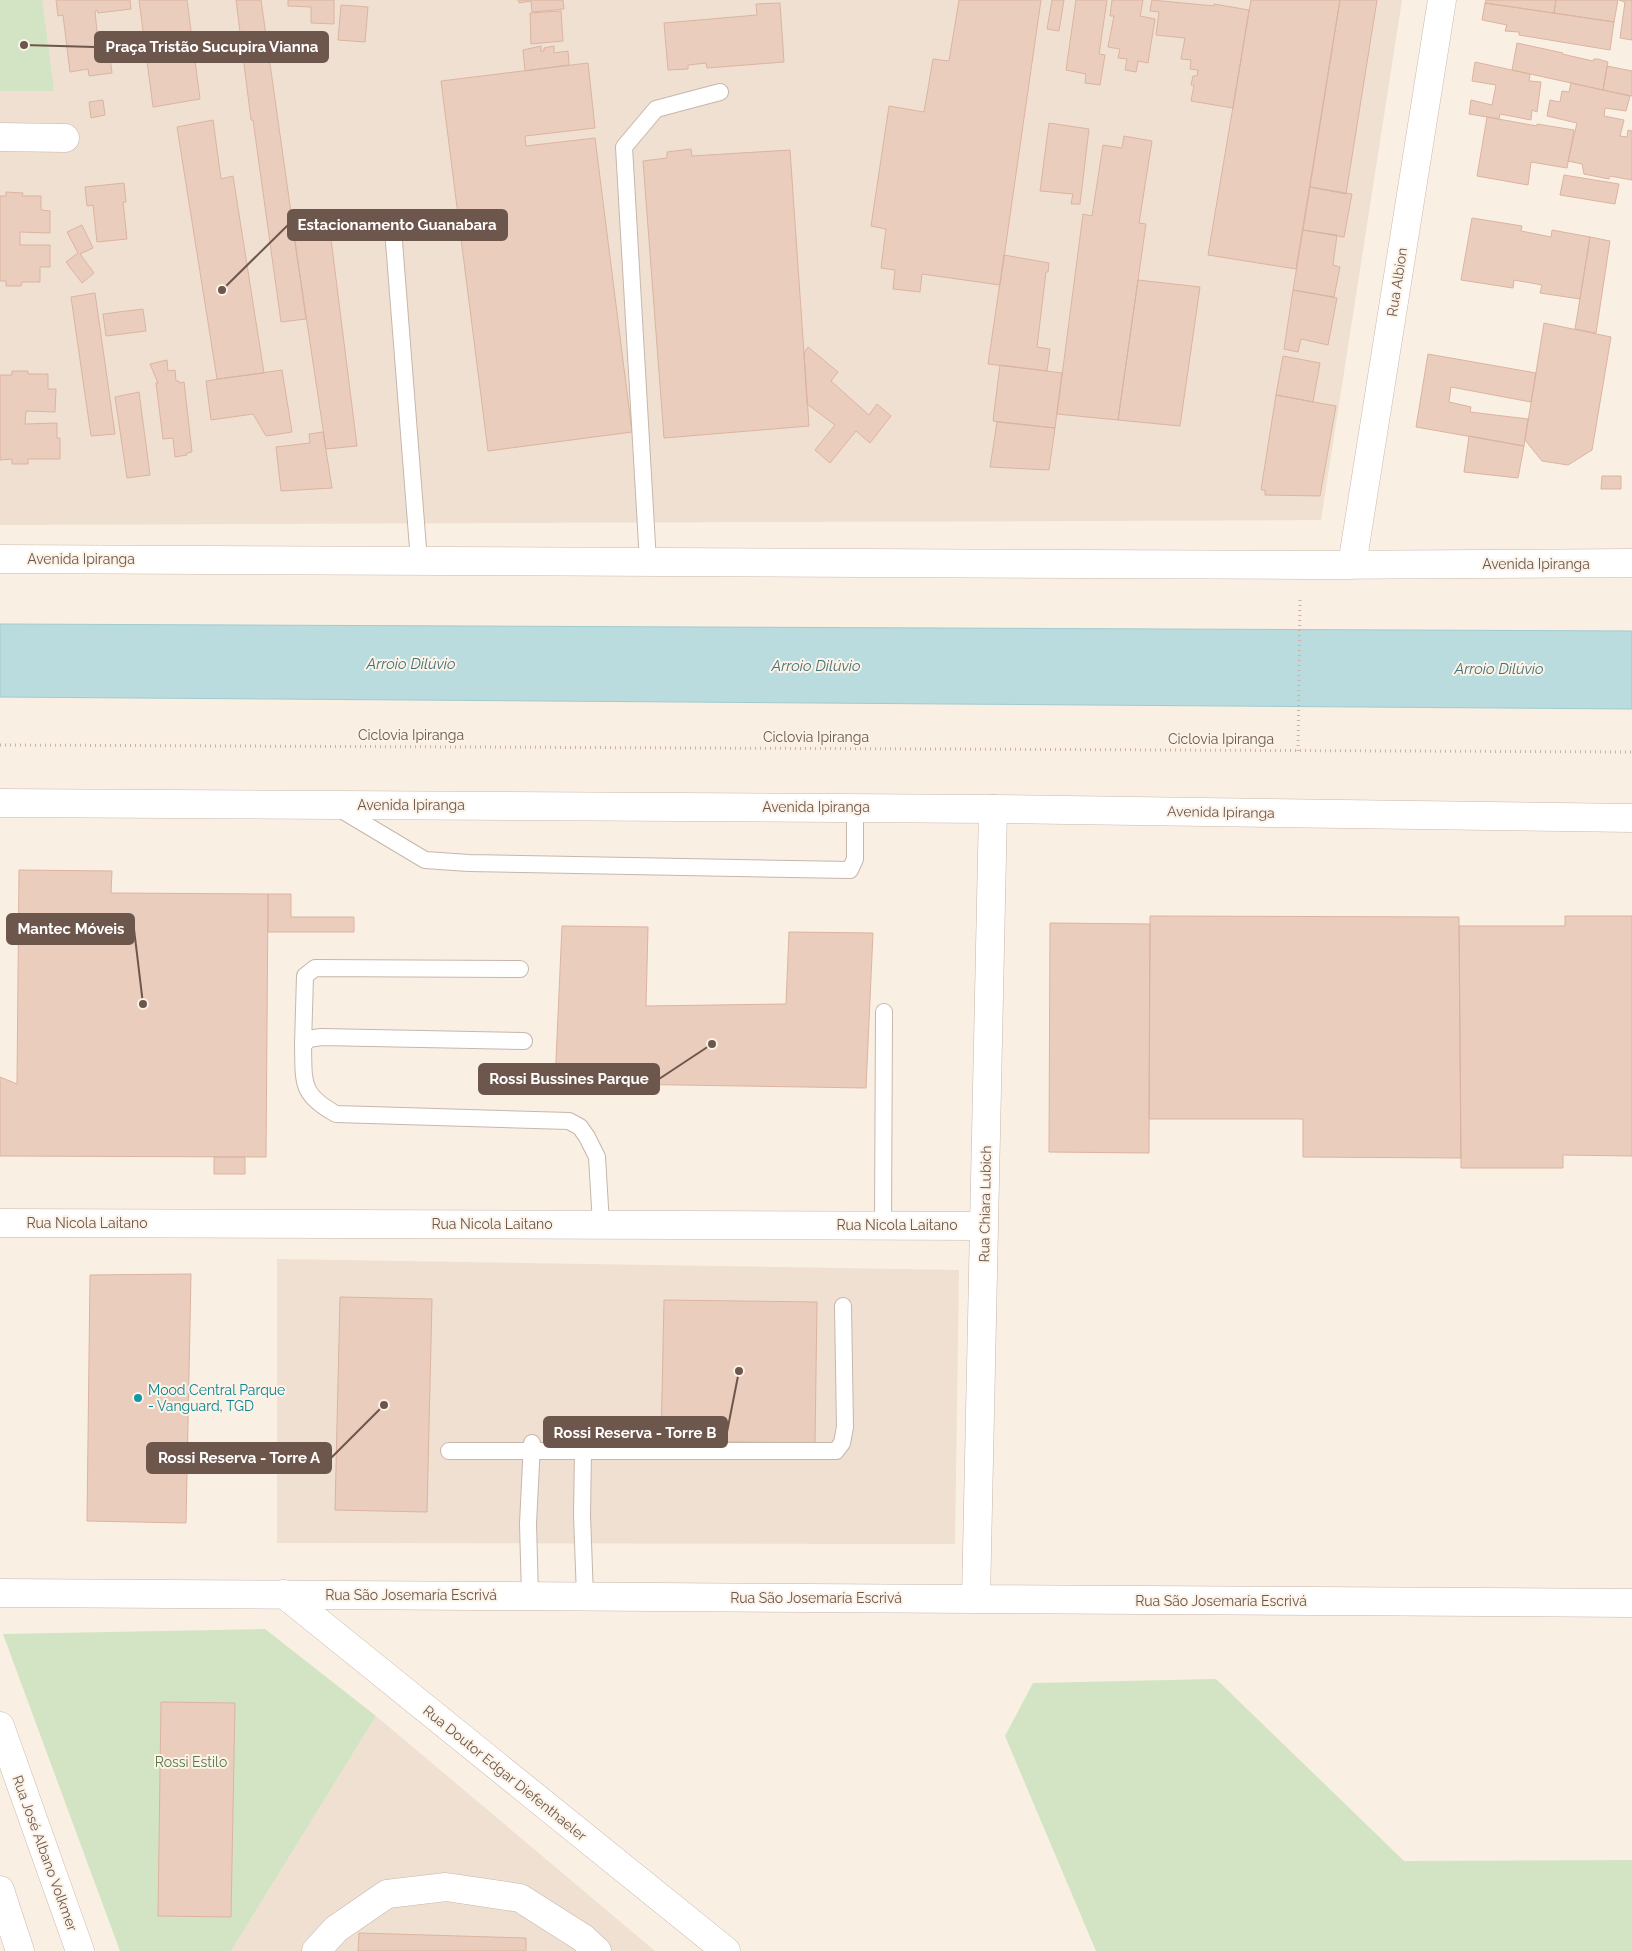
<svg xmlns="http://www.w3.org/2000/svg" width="1632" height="1951" viewBox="0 0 1632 1951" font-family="Raleway,sans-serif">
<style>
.residential{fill:#efe0d2}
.green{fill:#d2e4c3}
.water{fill:#badcdf;stroke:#a1cbd0}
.building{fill:#ebcdbd;stroke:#dbb4a0}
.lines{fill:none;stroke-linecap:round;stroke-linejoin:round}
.lane-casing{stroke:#c8b6ab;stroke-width:18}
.street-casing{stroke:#c8b6ab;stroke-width:29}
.secondary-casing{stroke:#cdb8ab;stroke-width:29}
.path{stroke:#cfb1a1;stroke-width:3;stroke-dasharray:1 4;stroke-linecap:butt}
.lane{stroke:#fff;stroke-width:16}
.street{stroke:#fff;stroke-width:28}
.secondary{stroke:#fff;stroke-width:28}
.culture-dot{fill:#0f9aa8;stroke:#fcf3e8;stroke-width:2}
.labels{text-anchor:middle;stroke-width:4;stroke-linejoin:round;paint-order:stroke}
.street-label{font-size:14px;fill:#6d564c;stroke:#fcf3e8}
.culture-label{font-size:14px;fill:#0d838f;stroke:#fcf3e8;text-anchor:start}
.park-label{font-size:14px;fill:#597849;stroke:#fcf3e8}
.water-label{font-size:15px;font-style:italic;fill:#467277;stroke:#fcf3e8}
.leader{fill:none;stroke:#6d564c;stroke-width:2}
.callout-dot{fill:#6d564c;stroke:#fcf3e8;stroke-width:2}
.callout{fill:#6d564c;stroke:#6d564c;stroke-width:2}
.callout-label{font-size:15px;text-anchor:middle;font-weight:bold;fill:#fff}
</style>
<rect width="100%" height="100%" fill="#f9efe2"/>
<path class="residential" d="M 0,0 L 1402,0 L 1321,520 L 0,525 Z
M 277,1259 L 959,1270 L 955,1544 L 277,1543 Z
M 376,1716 L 655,1951 L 231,1951 Z"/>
<path class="green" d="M 0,0 L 42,0 L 54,91 L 0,91 Z
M 265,1629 L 376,1716 L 231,1951 L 120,1951 L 3,1634 Z
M 1216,1679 L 1404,1861 L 1632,1860 L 1632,1951 L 1096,1951 L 1005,1736 L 1033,1683 Z"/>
<path class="water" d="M 0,624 L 1632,631 L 1632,709 L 0,697 Z"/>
<path class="building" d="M 56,0 L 130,0 L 131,9 L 98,13 L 97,10 L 95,11 L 98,42 L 108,40 L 112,73 L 89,76 L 88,69 L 70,72 L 63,15 L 58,16 Z
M 139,0 L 187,0 L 200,99 L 153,107 Z
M 236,0 L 261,0 L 306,319 L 281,322 L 253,120 L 251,120 Z
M 288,0 L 334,0 L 334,24 L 311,23 L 311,7 L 288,6 Z
M 518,0 L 563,0 L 564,9 L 532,12 L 531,1 L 519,3 Z
M 959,0 L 1041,0 L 1000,285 L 922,274 L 920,292 L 893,289 L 895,270 L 881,268 L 886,229 L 871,226 L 889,106 L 924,112 L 933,59 L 949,61 Z
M 1052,0 L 1064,0 L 1059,31 L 1047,29 Z
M 1076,0 L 1107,0 L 1099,54 L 1105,55 L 1100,85 L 1085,83 L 1086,74 L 1066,70 Z
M 1112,0 L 1143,0 L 1140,16 L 1155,19 L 1148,63 L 1138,61 L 1136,72 L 1125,70 L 1127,59 L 1118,58 L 1120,49 L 1108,47 L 1114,16 L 1110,16 Z
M 1152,0 L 1214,6 L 1214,4 L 1249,10 L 1233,108 L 1191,101 L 1194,85 L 1191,85 L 1193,76 L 1197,76 L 1198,70 L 1190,69 L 1191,60 L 1181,59 L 1185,38 L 1156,35 L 1159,12 L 1150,11 Z
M 1251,0 L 1340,0 L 1296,269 L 1208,255 Z
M 1340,0 L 1377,0 L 1346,194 L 1310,187 Z
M 1486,0 L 1556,0 L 1554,13 L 1485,3 Z
M 1556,0 L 1618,0 L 1614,22 L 1554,13 Z
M 1619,0 L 1632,0 L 1632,40 L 1620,38 L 1625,2 Z
M 780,3 L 784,62 L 707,68 L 706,63 L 688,65 L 688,69 L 668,70 L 664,23 L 757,15 L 756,4 Z
M 1485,3 L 1614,22 L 1610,50 L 1519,35 L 1519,32 L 1505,31 L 1507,25 L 1482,20 Z
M 341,5 L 368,7 L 365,42 L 338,40 Z
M 561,11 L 563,41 L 531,44 L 530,13 Z
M 1517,43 L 1563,53 L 1562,54 L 1593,61 L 1594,59 L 1598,59 L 1608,62 L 1603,90 L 1512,70 Z
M 541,46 L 541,51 L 544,51 L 544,48 L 554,46 L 554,53 L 568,51 L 569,65 L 525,71 L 523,50 Z
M 1475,62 L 1530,74 L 1529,81 L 1541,82 L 1537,112 L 1532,110 L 1531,120 L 1500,114 L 1499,119 L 1469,114 L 1471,100 L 1492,105 L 1496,85 L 1472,81 Z
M 588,63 L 595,128 L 525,136 L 526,146 L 595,138 L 632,432 L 488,451 L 441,81 Z
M 1607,66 L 1632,71 L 1632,96 L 1603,90 Z
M 1571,83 L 1630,96 L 1626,111 L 1605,108 L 1604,116 L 1624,120 L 1620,136 L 1627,137 L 1628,130 L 1632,131 L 1632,180 L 1610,176 L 1609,179 L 1584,174 L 1582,164 L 1568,161 L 1577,123 L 1547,116 L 1550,100 L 1560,102 L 1562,91 L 1569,92 Z
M 103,100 L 105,115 L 91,118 L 89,102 Z
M 1487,117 L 1537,126 L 1537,124 L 1574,130 L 1567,168 L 1531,162 L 1528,185 L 1477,176 Z
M 213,120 L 221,179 L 233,176 L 264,373 L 217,379 L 177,127 Z
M 1049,123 L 1089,129 L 1080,204 L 1071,204 L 1073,194 L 1040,191 Z
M 1124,136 L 1152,141 L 1139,223 L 1146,224 L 1118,420 L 1057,414 L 1083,214 L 1092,216 L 1103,145 L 1122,148 Z
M 691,149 L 692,156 L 790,150 L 809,426 L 664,438 L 643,161 L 667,158 L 667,152 Z
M 1564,175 L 1619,184 L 1615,204 L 1560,195 Z
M 124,183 L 126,202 L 123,202 L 127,239 L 97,242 L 93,205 L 87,206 L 85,187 Z
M 1310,187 L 1352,194 L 1344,237 L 1303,230 Z
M 6,192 L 23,193 L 22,196 L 41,196 L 41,210 L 50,211 L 50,233 L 20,232 L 20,245 L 50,245 L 50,267 L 40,267 L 40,282 L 22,282 L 21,286 L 6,286 L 6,281 L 0,281 L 0,196 L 6,196 Z
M 1472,218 L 1522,226 L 1521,231 L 1551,237 L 1552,230 L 1590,237 L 1580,299 L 1540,293 L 1542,285 L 1514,280 L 1513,288 L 1461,280 Z
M 82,225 L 93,248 L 80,254 L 94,273 L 82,283 L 66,262 L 78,253 L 67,232 Z
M 1303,230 L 1337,235 L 1333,265 L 1340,267 L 1334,297 L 1293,290 Z
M 330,231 L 357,446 L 326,449 L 294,236 Z
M 1590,237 L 1610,241 L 1596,333 L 1575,329 Z
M 1004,255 L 1049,263 L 1048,272 L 1046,272 L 1037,347 L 1050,349 L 1047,371 L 988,364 Z
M 1138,280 L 1200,287 L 1180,426 L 1118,420 Z
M 1293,290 L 1337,298 L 1328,345 L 1301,339 L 1298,352 L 1284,349 Z
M 95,293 L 115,434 L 91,436 L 71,297 Z
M 143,309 L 146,331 L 106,336 L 103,314 Z
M 1544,323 L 1611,337 L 1592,450 L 1568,465 L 1542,461 L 1525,440 Z
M 808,347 L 838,372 L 831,381 L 869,415 L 877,404 L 891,416 L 870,443 L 856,431 L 830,463 L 815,450 L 835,425 L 807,404 L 804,353 Z
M 1428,354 L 1536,373 L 1531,402 L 1451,387 L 1449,402 L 1471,407 L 1470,412 L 1528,419 L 1524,446 L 1416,427 Z
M 1283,356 L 1320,363 L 1313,402 L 1276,395 Z
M 167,360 L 168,371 L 175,370 L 176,381 L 179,381 L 179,383 L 184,382 L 192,452 L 187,453 L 187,455 L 175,457 L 173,438 L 163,439 L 156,383 L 158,383 L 150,364 Z
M 1000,365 L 1062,373 L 1055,428 L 993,421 Z
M 282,370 L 292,432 L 266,436 L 253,414 L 211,420 L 206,381 Z
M 12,371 L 28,371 L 28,374 L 48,374 L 48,389 L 56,389 L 55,412 L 26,411 L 25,424 L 57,423 L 57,438 L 60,438 L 60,459 L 28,459 L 28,464 L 12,464 L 12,459 L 0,460 L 0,375 L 12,375 Z
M 139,392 L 150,475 L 127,478 L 115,397 Z
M 1276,395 L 1336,406 L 1320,496 L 1265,495 L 1265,490 L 1261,490 Z
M 997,422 L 1055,428 L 1049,470 L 990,467 Z
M 323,432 L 332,488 L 281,491 L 276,447 L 310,443 L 309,434 Z
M 1469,436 L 1524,446 L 1518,478 L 1464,472 Z
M 1602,476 L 1621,476 L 1621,489 L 1601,489 Z
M 19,870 L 112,871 L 111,893 L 268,894 L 266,1157 L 0,1156 L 0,1077 L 17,1084 Z
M 268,894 L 291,894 L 291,917 L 354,917 L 354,932 L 268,932 Z
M 1150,916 L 1459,917 L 1461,1158 L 1303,1157 L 1303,1119 L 1149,1119 Z
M 1565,916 L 1632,916 L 1632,1156 L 1563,1155 L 1563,1168 L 1461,1168 L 1459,926 L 1565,926 Z
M 1050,923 L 1150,924 L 1149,1153 L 1049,1152 Z
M 562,926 L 648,927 L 646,1006 L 786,1004 L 789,932 L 873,933 L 866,1088 L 555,1083 Z
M 214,1157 L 245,1157 L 245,1174 L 214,1174 Z
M 191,1274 L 186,1523 L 87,1521 L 90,1275 Z
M 340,1297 L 432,1299 L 427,1512 L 335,1510 Z
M 664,1300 L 817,1302 L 815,1443 L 661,1441 Z
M 161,1702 L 235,1703 L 231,1917 L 158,1916 Z
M 359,1933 L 526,1938 L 526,1951 L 358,1951 Z"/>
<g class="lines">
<g class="lane-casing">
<path id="lane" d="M 393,229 L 419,561
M 648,562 L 624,147 L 656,109 L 720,92
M 338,808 L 425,860 L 469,863 L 850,870 L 855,859 L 855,808
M 524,1041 L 321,1037 L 309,1039 L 303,1045 C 304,1083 300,1094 336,1114 L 569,1121 L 580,1127 L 587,1137 L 597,1157 L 601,1224
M 303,1045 L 305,976 L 315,968 L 520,969
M 883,1225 L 884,1012
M 449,1451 L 583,1451
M 530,1596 L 528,1524 L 532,1443
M 585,1596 L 582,1515 L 583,1451 L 836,1451 L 842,1443 L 845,1427 L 843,1306"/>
</g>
<g class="street-casing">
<path id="street" d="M 0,137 L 65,138
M 0,1223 L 984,1226
M 0,1593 L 1632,1603
M 284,1594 L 726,1951
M 976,1599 L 993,809
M 316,1951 L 336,1929 L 387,1894 L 446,1887 L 520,1898 L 583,1938 L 597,1951"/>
</g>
<g class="secondary-casing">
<path id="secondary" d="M 0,559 L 1308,565 L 1632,563
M 1352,565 L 1442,0
M 0,803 L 993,809 L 1632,818
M 0,1726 L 80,1951
M 0,1890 L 20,1951"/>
</g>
<path class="path" d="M 0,745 L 1632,752
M 1298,751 L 1300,597"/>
<use href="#lane" class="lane"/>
<use href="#street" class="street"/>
<use href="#secondary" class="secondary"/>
</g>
<circle class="culture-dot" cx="138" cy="1398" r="5"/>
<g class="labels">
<g class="street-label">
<text transform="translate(1397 282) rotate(-81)" y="5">Rua Albion</text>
<text x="81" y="564">Avenida Ipiranga</text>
<text x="1536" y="569">Avenida Ipiranga</text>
<text x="411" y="740">Ciclovia Ipiranga</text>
<text x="816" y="742">Ciclovia Ipiranga</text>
<text x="1221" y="744">Ciclovia Ipiranga</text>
<text x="411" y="810">Avenida Ipiranga</text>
<text x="816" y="812">Avenida Ipiranga</text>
<text transform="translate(1221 812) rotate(1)" y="5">Avenida Ipiranga</text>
<text transform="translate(985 1204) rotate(-89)" y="5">Rua Chiara Lubich</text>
<text x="87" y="1228">Rua Nicola Laitano</text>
<text x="492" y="1229">Rua Nicola Laitano</text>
<text x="897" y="1230">Rua Nicola Laitano</text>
<text x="411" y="1600">Rua São Josemaría Escrivá</text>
<text x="816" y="1603">Rua São Josemaría Escrivá</text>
<text x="1221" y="1606">Rua São Josemaría Escrivá</text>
<text transform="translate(505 1773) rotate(39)" y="5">Rua Doutor Edgar Diefenthaeler</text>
<text transform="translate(45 1853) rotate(70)" y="5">Rua José Albano Volkmer</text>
</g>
<g class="culture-label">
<text x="148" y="1395">Mood Central Parque<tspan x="148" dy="16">- Vanguard, TGD</tspan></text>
</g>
<g class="park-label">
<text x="191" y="1767">Rossi Estilo</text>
</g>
<g class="water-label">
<text x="411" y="669">Arroio Dilúvio</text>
<text x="816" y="671">Arroio Dilúvio</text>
<text x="1499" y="674">Arroio Dilúvio</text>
</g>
</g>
<path class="leader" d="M24 45L95 47M222 290L288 225M143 1004L134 929M712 1044L659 1079M739 1371L727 1432M384 1405L331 1458"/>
<g class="callout-dot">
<circle cx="24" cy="45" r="5"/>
<circle cx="222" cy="290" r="5"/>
<circle cx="143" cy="1004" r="5"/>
<circle cx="712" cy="1044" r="5"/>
<circle cx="739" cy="1371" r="5"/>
<circle cx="384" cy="1405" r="5"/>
</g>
<g class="callout">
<rect x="95" y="32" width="233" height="30" rx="5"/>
<rect x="288" y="210" width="219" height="30" rx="5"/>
<rect x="7" y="914" width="127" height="30" rx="5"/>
<rect x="479" y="1064" width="180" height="30" rx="5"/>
<rect x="544" y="1417" width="183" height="30" rx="5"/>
<rect x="147" y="1443" width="184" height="30" rx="5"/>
</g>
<g class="callout-label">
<text x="212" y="52">Praça Tristão Sucupira Vianna</text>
<text x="397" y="230">Estacionamento Guanabara</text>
<text x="71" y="934">Mantec Móveis</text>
<text x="569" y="1084">Rossi Bussines Parque</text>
<text x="635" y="1438">Rossi Reserva - Torre B</text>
<text x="239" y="1463">Rossi Reserva - Torre A</text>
</g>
</svg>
